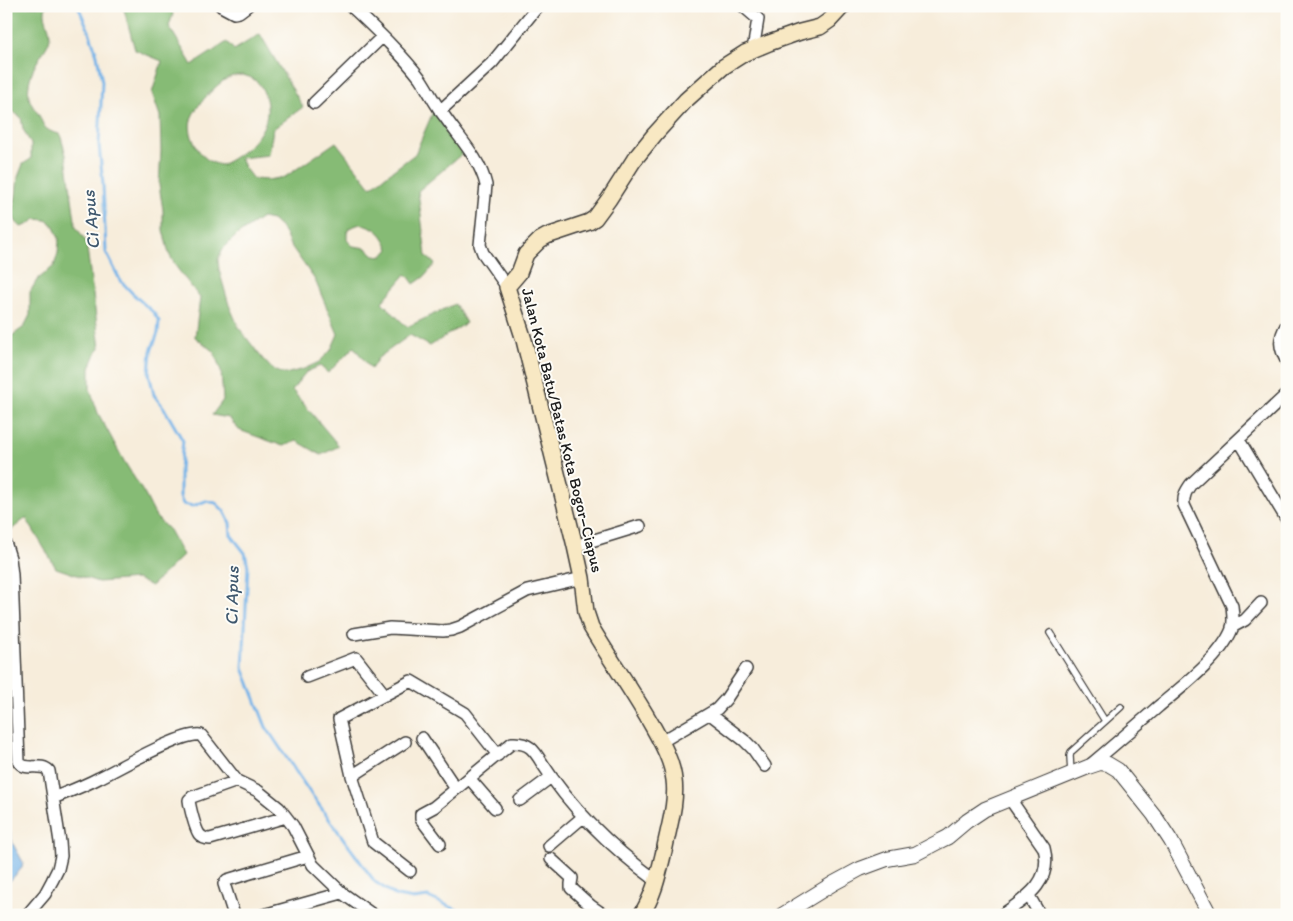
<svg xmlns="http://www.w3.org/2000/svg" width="1293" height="921" viewBox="0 0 1293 921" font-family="Itim,sans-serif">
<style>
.forest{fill:#86bb75;stroke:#516c48;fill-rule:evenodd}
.water{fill:#74b3e8;stroke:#486882}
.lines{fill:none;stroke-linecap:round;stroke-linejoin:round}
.stream{stroke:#74b3e8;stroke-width:3}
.service-casing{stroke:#3d3b39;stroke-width:8}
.minor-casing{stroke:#3d3b39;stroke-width:14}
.tertiary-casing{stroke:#3d3b39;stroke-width:16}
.secondary-casing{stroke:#3d3b39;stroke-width:18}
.service{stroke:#fff;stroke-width:5.5}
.minor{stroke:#fff;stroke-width:11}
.tertiary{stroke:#fff;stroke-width:14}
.secondary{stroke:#f8e8c3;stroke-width:15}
.labels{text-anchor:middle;stroke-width:4;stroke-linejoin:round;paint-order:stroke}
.street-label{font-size:16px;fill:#1c1c1c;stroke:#fdfcf7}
.water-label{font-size:18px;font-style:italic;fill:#3f586e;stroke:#fdfcf7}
</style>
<rect width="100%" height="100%" fill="#fdfcf7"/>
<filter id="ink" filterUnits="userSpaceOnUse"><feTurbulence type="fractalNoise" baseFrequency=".02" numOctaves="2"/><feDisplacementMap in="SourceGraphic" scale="10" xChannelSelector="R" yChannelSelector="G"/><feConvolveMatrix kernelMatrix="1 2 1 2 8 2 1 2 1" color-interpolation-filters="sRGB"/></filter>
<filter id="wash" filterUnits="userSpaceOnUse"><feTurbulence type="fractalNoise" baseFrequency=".0096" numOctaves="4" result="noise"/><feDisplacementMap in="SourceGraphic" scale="20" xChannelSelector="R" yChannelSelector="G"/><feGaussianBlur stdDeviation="1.12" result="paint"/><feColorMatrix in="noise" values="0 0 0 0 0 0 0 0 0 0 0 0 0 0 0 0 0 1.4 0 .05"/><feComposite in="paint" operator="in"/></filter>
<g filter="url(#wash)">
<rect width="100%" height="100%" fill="#f7eddb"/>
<path class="forest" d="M 12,6 L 46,6 C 42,17 50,25 50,36 C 50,43 45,49 42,54 C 33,67 25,85 30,101 C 32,106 36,110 39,115 C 44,127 45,131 60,134 L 66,155 L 76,227 L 86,241 L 100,348 L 97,351 L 90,368 L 90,389 L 98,413 L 124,461 L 145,495 L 156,517 L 169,530 L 183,555 L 151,586 L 137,579 L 98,582 L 56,568 L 26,518 L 6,534 L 6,340 L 24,327 L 30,315 L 30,292 L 37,280 L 54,266 L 58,253 L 59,239 L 54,226 L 46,220 L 36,219 L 27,225 L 21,227 L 16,222 L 12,213 L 16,196 L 18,177 L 23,164 L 31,159 L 31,144 L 23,129 L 21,117 L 10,110 L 7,101 L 6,13 L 12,8 Z
M 123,6 L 170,6 L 173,14 L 169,26 L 192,65 L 227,42 L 234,50 L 260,34 L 303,107 L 273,129 L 269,155 L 240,158 L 244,167 L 253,179 L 268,180 L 285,177 L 336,142 L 371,187 L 415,154 L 435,107 L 463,153 L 418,191 L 426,256 L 435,264 L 424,277 L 414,284 L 409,277 L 406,274 L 382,302 L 407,327 L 455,304 L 466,323 L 430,346 L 410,335 L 378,358 L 371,369 L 354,347 L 328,373 L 320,366 L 306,372 L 292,390 L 339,446 L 321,455 L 297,441 L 283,446 L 239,430 L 229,418 L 212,415 L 223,400 L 221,371 L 214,352 L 195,337 L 200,298 L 177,268 L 169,254 L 163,230 L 163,210 L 159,185 L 161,151 L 160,116 L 152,93 L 162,61 L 135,50 ZM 242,75 C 253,77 260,82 264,93 C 277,126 249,151 221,165 C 217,164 213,163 210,161 C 198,155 187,133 191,120 C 194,107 218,82 230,77 C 233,76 238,75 242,75 ZM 262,218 L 272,220 L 283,230 L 289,243 L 315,280 L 338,334 L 331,350 L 319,362 L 304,369 L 285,374 L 273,370 L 262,358 L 239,328 L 229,305 L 219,270 L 218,260 L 222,250 L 238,234 ZM 360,224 C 376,226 383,234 389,249 L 383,256 L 374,255 L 366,248 L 353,246 L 347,240 L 347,233 L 349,228 Z"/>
<path class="water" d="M 6,827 L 9,829 L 13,844 L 23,862 L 22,868 L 6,885 Z"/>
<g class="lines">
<path class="stream" d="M 78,6 L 89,31 L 97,55 L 102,82 L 99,145 L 103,184 L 106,252 L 120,280 L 134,295 L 154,313 L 159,321 L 158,333 L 151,351 L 149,373 L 154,395 L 164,408 L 183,441 L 180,468 L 180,497 L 183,504 L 193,506 L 206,501 L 216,503 L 224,511 L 230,523 L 231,535 L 245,553 L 248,566 L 243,668 L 266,727 L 311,794 L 375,882 L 396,896 L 414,899 L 428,897 L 469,915"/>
</g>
</g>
<g filter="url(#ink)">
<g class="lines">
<g class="service-casing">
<path id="service" d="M 1050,633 L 1105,721
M 1071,774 L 1070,756 L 1071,752 L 1121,707"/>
</g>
<g class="minor-casing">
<path id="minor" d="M 221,6 L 234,13 L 239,12 L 247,6
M 351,6 C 375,29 400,52 420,78 C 429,91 435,105 445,117 C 460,139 480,159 486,185 L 480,245 L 483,253 L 507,287
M 743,6 L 758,19 L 753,50
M 314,103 L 382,37
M 440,111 L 492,63 L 538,6
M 1287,324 C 1278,339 1279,347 1287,362
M 1239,440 L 1287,520
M 6,545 L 10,558 L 12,575 L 19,762 C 25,772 41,762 49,771 L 60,842 L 61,856 L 58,869 L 52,881 L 45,894 L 27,915
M 575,546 L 640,526
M 1232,627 L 1245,620 L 1261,603
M 354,634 L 390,628 L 443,631 L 451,630 L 460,627 L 527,591 L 582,578
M 307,677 L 356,658 L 385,695
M 710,714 L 745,741 L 753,749 L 765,766
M 422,738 L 456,789
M 405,742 L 352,776 L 373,842 L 410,871
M 661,742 L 717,709 L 726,699 L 746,669
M 1089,766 C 1113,746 1136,726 1159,706 C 1182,687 1221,657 1232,629 C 1234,621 1233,614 1232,606 L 1184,505 C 1183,496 1186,491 1191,484 L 1287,394
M 352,776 L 339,719 L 411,681 L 465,713 L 498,755
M 469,778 L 495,808
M 237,781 L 192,797 L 189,800 C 190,808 195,828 199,834 C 202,838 206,839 210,839 L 286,817
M 53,798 C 68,792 84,786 99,778 C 118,769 183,731 201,735 L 237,781 L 258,791 L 279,808 L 293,826 L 313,865 L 342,893 L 373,915
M 520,800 L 551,777
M 440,844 L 421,819 L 421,814 L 434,807 L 512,743 C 529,742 534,750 542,763 C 572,810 612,848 657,881
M 549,846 L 583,817
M 551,859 L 572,878 L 571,884 L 571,888 L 591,906 L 604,915
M 1029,896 L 1040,915
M 234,915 L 224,884 L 227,880 L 308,856
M 263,915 L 342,893
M 1002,915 C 1026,898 1053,882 1044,848 L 1010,799"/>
</g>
<g class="tertiary-casing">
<path id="tertiary" d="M 782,915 L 834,883 L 860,869 L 887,859 L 915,854 L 938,842 L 948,837 L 967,821 L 985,809 L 1088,767 L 1100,763 L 1108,764 L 1118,770 L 1154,815 L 1171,841 L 1210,915"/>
</g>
<g class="secondary-casing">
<path id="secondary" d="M 641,915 C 655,894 659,871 665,847 C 669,826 677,802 674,780 C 672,761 662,743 653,727 C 634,693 611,661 591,627 L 586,612 L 582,578 L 575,546 L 524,340 L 507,287 L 519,273 L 526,254 L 540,240 L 547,236 L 589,222 L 595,218 L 609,199 L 634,160 L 655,134 L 686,100 L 723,67 L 745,53 L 769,43 L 800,32 L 820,27 L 830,20 L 843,6"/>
</g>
<use href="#service" class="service"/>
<use href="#minor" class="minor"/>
<use href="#tertiary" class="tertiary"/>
<use href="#secondary" class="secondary"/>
</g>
</g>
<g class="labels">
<g class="street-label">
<text transform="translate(563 430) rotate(76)" y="6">Jalan Kota Batu/Batas Kota Bogor–Ciapus</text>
</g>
<g class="water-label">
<text transform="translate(91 220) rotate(-95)" y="6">Ci Apus</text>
<text transform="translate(232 596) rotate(-89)" y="6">Ci Apus</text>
</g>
</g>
<rect width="1293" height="921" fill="none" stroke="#fdfcf7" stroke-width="25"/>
</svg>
